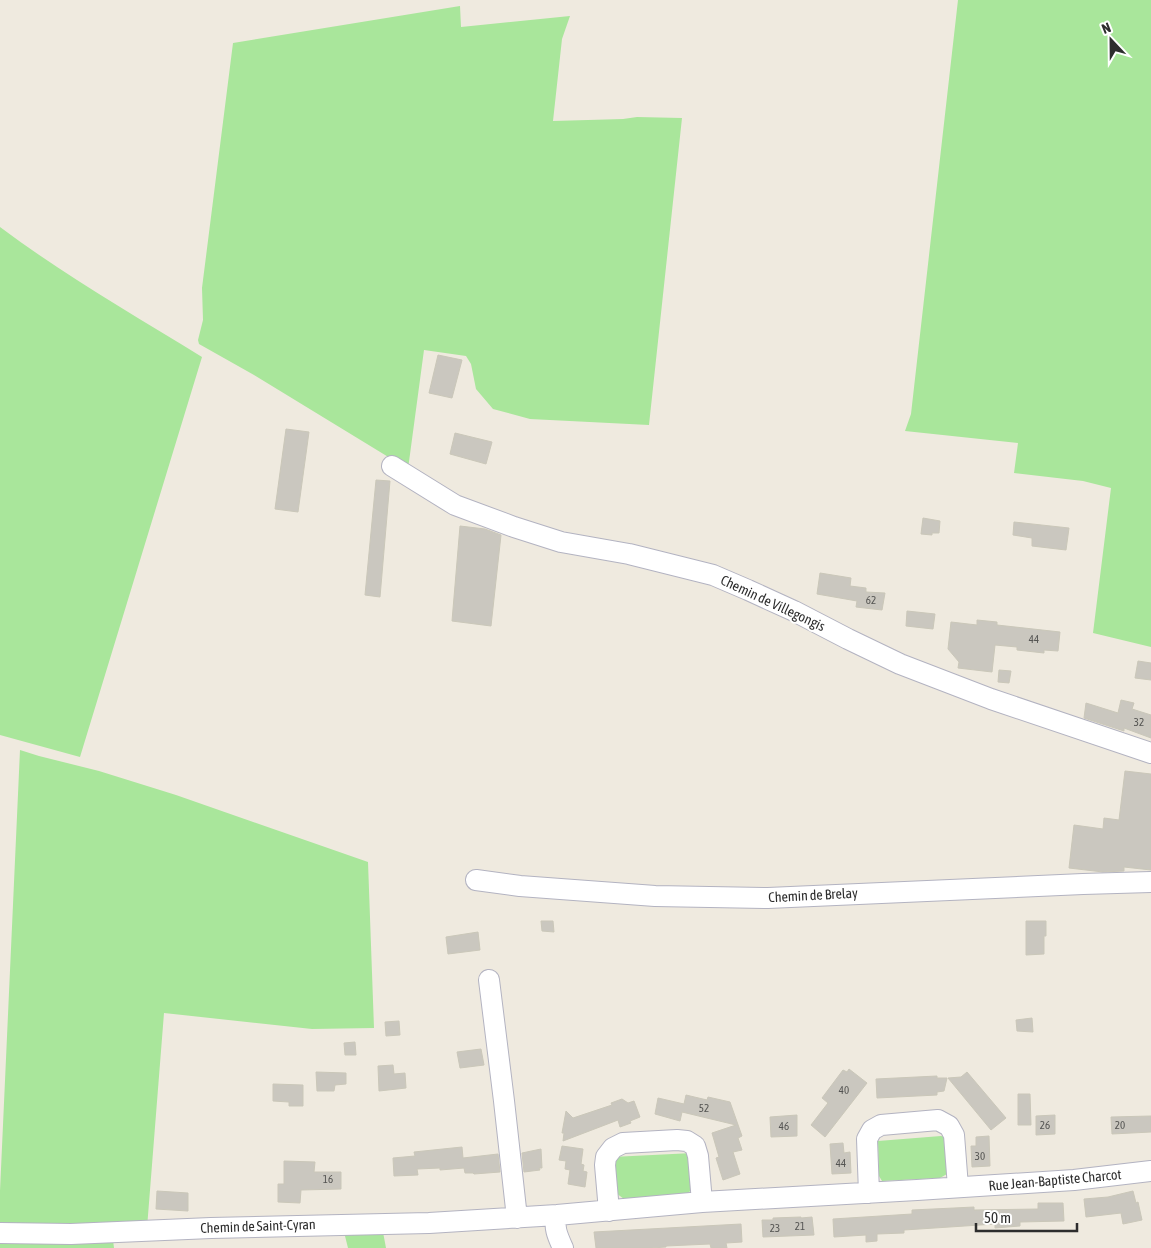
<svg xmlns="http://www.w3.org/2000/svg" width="1151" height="1248" viewBox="0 0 1151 1248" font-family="'Asap Condensed',sans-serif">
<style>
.green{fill:#a9e69b}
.building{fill:#cac7bf;stroke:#cac7b9}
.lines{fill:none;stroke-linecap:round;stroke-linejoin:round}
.minor-casing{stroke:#b3b3c1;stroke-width:22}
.minor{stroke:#fff;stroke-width:20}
.labels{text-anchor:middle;stroke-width:4;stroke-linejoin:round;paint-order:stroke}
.number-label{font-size:11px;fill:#545452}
.street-label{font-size:14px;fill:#2d2d2d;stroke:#fff}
</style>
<rect width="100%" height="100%" fill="#efeadf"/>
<path class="green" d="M 958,0 L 1151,0 L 1151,647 L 1093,633 L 1111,488 L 1083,481 L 1014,473 L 1018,443 L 905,431 L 911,414 Z
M 460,6 L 461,27 L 570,16 L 562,39 L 553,121 L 623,119 L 637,117 L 682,118 L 649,425 L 530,419 L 493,409 L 476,389 L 471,364 L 466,356 L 424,350 L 408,469 L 254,375 L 199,344 L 198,340 L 203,320 L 202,288 L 233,43 Z
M 0,227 C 64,275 134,315 202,357 L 80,757 L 0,735 Z
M 20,750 L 39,756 L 99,771 L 176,795 L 368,862 L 374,1028 L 312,1029 L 164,1013 L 147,1228 L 0,1229 L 0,1191 Z
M 941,1136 L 946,1137 L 951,1168 L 947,1174 L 940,1178 L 882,1181 L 879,1176 L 878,1141 Z
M 693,1153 L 696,1186 L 688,1193 L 624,1199 L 616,1193 L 612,1157 Z
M 344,1232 L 383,1232 L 386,1248 L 348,1248 Z
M 0,1236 L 113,1240 L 114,1248 L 0,1248 Z"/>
<path class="building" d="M 438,355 L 462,360 L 452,398 L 429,393 Z
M 286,429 L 309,432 L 298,512 L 275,509 Z
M 455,433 L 492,442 L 486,464 L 450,454 Z
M 376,480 L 390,481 L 380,597 L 365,595 Z
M 923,518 L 940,521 L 939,533 L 932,533 L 932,535 L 921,534 Z
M 1014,522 L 1069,528 L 1066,550 L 1032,546 L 1032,538 L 1013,535 Z
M 460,526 L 485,529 L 501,535 L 491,626 L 452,621 Z
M 820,573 L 851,578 L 850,586 L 866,588 L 866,592 L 885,593 L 882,610 L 856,607 L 857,601 L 817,594 Z
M 907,611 L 935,614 L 933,629 L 906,626 Z
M 977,620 L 997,622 L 997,625 L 1060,632 L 1058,651 L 1044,650 L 1044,653 L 1017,650 L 1017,647 L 995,645 L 992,672 L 958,668 L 959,662 L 948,649 L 951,622 L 977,625 Z
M 1138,661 L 1151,663 L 1151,680 L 1135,678 Z
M 999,670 L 1011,671 L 1009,683 L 998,682 Z
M 1121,700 L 1134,703 L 1132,709 L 1151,715 L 1151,738 L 1124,728 L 1124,731 L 1084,718 L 1086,703 L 1118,713 Z
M 1125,771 L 1151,774 L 1151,870 L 1124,867 L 1124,871 L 1103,872 L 1069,868 L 1074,825 L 1103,829 L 1104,818 L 1119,820 Z
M 541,921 L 553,921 L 554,932 L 542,931 Z
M 1026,921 L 1046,921 L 1046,936 L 1044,936 L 1044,954 L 1026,955 Z
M 478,932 L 480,950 L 448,954 L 446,937 Z
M 1032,1018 L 1033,1032 L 1017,1031 L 1016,1020 Z
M 399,1021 L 400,1035 L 386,1036 L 385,1022 Z
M 355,1042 L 356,1055 L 345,1055 L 344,1043 Z
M 481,1049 L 484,1065 L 460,1068 L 457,1052 Z
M 393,1065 L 394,1074 L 405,1073 L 406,1088 L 379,1091 L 378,1066 Z
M 849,1069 L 867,1083 L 825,1137 L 811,1125 L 828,1103 L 822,1098 L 843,1070 L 847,1072 Z
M 316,1072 L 346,1073 L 346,1084 L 335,1085 L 334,1091 L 317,1091 Z
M 967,1072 L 1006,1118 L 991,1130 L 948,1078 L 961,1077 Z
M 937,1076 L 937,1078 L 947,1078 L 944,1091 L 937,1092 L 937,1095 L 877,1098 L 876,1079 Z
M 273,1084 L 303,1085 L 303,1106 L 289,1106 L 289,1102 L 273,1101 Z
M 1018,1094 L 1030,1094 L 1031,1125 L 1018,1125 Z
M 686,1095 L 707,1100 L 708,1097 L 730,1102 L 742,1136 L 738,1138 L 742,1150 L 733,1152 L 740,1174 L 723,1180 L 716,1158 L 719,1157 L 712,1133 L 736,1125 L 682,1112 L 680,1121 L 655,1114 L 658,1098 L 684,1104 Z
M 622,1099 L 628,1103 L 634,1101 L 640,1117 L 630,1121 L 631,1123 L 620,1127 L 618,1120 L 563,1141 L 564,1133 L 562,1133 L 566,1111 L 573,1118 L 612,1105 L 611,1103 Z
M 797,1115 L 797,1136 L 771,1137 L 770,1117 Z
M 1055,1115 L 1055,1134 L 1036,1135 L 1036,1116 Z
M 1151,1116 L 1151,1132 L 1112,1134 L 1111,1117 Z
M 989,1136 L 990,1166 L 972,1167 L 971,1146 L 976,1146 L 976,1137 Z
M 843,1143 L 844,1153 L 850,1152 L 851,1173 L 832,1174 L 830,1144 Z
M 562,1146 L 583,1149 L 581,1164 L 584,1165 L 583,1171 L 587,1172 L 585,1187 L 568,1184 L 570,1170 L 565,1169 L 566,1161 L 559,1160 Z
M 462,1147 L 463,1158 L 498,1154 L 500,1172 L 474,1174 L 473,1173 L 465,1173 L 464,1168 L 440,1170 L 440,1168 L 417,1169 L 418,1175 L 394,1176 L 393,1158 L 415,1156 L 414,1152 Z
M 541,1149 L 542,1168 L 539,1168 L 540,1170 L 524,1172 L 522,1153 Z
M 284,1161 L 315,1162 L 314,1172 L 341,1172 L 341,1189 L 301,1190 L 300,1203 L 278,1202 L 278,1184 L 284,1184 Z
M 157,1191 L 188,1193 L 188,1211 L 156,1209 Z
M 1133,1191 L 1136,1203 L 1138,1202 L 1142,1220 L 1123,1224 L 1121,1213 L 1086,1217 L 1084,1199 L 1108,1197 Z
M 1038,1203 L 1063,1203 L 1064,1221 L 1020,1222 L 1020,1226 L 995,1228 L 995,1224 L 904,1230 L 904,1233 L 877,1234 L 877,1241 L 866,1242 L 866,1235 L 834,1237 L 833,1219 L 912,1214 L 912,1210 L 954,1208 L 974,1207 L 974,1210 L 1038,1209 Z
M 801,1217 L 801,1218 L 812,1217 L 814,1235 L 763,1237 L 762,1220 L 773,1220 L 773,1218 Z
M 741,1224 L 742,1242 L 726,1243 L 727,1248 L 711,1248 L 710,1244 L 666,1246 L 666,1247 L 652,1248 L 596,1248 L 594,1232 Z"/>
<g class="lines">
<g class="minor-casing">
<path id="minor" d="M 392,466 L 455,505 L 514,527 L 561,542 L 629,554 L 713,575 L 748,590 L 794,611 L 848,639 L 900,664 L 991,699 L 1151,753
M 476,880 L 520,886 L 655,896 L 768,898 L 1083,884 L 1151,882
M 489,980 L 504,1101 L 517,1218
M 869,1193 L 867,1139 L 872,1130 L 881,1125 L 938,1120 L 949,1126 L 954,1135 L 958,1187
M 609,1211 L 605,1165 L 606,1157 L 613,1148 L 623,1143 L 677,1140 L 687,1141 L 695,1146 L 698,1156 L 702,1202
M 557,1215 C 553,1227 558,1237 563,1248
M 0,1233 L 71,1234 L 211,1228 L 429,1223 L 557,1215 L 702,1202 L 917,1190 L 1074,1180 L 1151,1171"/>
</g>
<use href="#minor" class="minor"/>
</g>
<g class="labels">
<g class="number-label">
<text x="871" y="604">62</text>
<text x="1034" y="643">44</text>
<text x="1139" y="726">32</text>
<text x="844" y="1094">40</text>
<text x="704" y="1112">52</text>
<text x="1045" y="1129">26</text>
<text x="1120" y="1129">20</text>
<text x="784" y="1130">46</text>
<text x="980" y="1160">30</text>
<text x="841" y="1167">44</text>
<text x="328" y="1183">16</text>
<text x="800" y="1230">21</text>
<text x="775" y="1232">23</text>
</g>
<g class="street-label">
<text transform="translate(773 603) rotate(25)" y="5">Chemin de Villegongis</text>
<text transform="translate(813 895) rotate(-3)" y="5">Chemin de Brelay</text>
<text transform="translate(1055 1180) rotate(-5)" y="5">Rue Jean-Baptiste Charcot</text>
<text transform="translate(258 1226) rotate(-2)" y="5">Chemin de Saint-Cyran</text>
</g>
</g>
<g transform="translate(1111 40) rotate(338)" stroke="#ffffff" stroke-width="4" paint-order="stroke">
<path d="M0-4L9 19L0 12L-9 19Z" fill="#2d2d2d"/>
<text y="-8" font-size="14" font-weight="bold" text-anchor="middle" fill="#2d2d2d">N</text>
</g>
<path d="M976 1223v8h101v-8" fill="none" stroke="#2d2d2d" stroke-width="2.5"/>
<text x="984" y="1223" font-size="15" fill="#2d2d2d" stroke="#ffffff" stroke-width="4" paint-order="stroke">50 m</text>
</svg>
